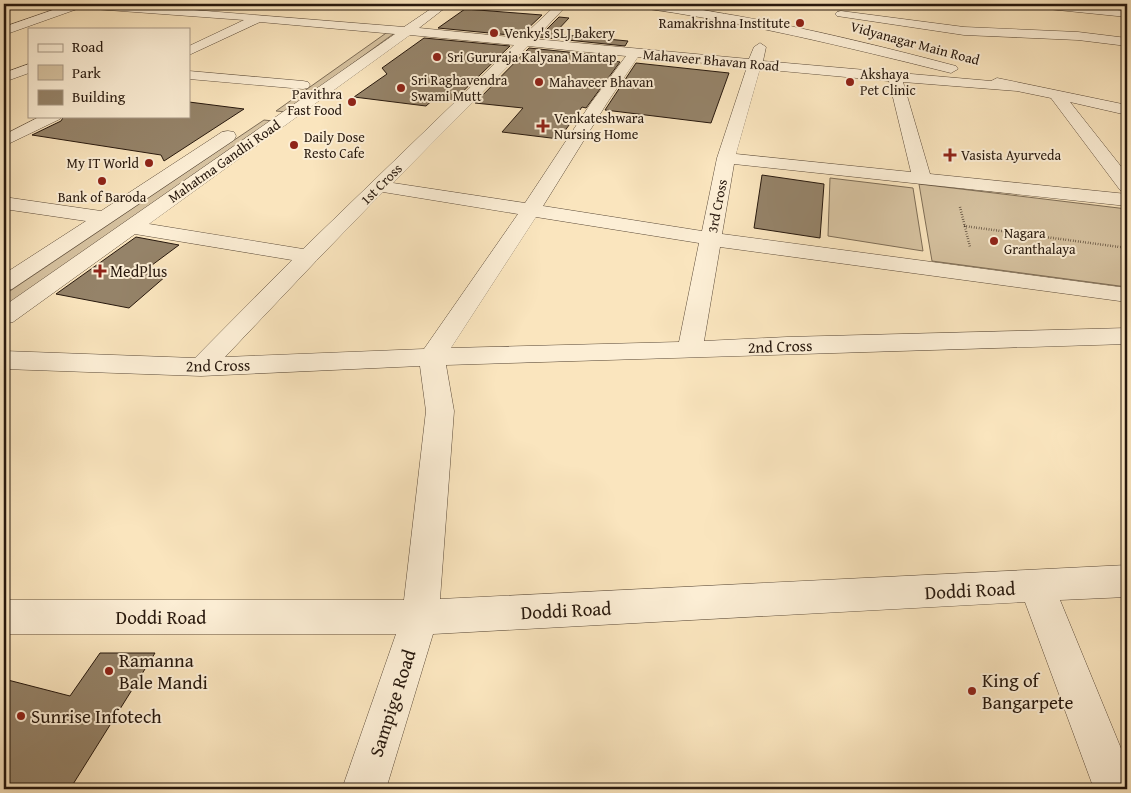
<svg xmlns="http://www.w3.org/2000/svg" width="1131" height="793" viewBox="0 0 1131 793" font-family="'Gentium Book Plus',serif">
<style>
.green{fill:#d6c2a0;stroke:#7e6d56}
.building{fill:#958369;stroke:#27180d}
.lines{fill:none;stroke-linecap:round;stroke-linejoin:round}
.minor-casing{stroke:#5c4b39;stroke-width:1}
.path{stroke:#27180d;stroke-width:2.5;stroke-dasharray:0.5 2;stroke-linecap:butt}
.minor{fill:#fceed5;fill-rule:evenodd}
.poi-dot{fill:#8f2418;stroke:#fceed5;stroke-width:2}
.labels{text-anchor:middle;stroke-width:4;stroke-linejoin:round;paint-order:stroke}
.far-poi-label{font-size:14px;fill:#27180d;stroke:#fceed5;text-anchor:start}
.far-street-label{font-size:14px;fill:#27180d;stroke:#fceed5}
.poi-label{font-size:16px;fill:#27180d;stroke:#fceed5;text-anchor:start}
.street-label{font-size:16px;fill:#27180d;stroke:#fceed5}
.near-street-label{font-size:19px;fill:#27180d;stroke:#fceed5}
.near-poi-label{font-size:19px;fill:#27180d;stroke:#fceed5;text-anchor:start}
</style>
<rect width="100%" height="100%" fill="#fae5be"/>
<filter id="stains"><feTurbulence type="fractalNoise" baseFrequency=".004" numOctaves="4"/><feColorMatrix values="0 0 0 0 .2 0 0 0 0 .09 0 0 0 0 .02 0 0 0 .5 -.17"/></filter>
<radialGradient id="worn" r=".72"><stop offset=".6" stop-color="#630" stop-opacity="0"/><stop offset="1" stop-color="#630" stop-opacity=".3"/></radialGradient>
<path class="green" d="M 389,31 L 396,32 L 286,112 L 276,111 Z
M 264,120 L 273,121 L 4,307 L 4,295 Z
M 830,178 L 913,188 L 923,251 L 828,236 Z
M 919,184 L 1127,209 L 1127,287 L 932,261 Z"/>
<path class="building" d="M 465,9 L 542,15 L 520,36 L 438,28 Z
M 559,17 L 569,18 L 554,34 L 628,41 L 625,46 L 539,37 Z
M 424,38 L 510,46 L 454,100 L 435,98 L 426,106 L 354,97 L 387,74 L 382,68 Z
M 529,48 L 617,57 L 614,61 L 620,62 L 586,108 L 582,107 L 559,139 L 502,132 L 523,108 L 475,103 Z
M 636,63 L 729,73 L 711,123 L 605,110 Z
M 189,102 L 244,109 L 164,161 L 161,155 L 32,135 L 61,121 L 64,116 L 189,116 Z
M 762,175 L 824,184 L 820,238 L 754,228 Z
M 136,237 L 179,245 L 144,271 L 166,276 L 129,308 L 56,294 Z
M 100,653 L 155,653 L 70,789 L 24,789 L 4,786 L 4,679 L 70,696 Z"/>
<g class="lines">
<g class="minor-casing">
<path id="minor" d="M 70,4 L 119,4 L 404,27 L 438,4 L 450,4 L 419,28 L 521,38 L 557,4 L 568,4 L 535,39 L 749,59 L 754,47 L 760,43 L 766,47 L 763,61 L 991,81 L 997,78 L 1127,105 L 1127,115 L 1070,102 L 1127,174 L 1127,192 L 1120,190 L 1051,98 L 1017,91 L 903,82 L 930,174 L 1127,194 L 1127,206 L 734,164 L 722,234 L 1127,288 L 1127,302 L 720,247 L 704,341 L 787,337 L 1127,328 L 1127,344 L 446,365 L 454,411 L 440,599 L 1127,565 L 1127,597 L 1060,600 L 1127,763 L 1127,789 L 1094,789 L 1025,602 L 433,634 L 386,789 L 342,789 L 396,634 L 4,634 L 4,600 L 404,600 L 426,411 L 420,366 L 201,376 L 4,369 L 4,351 L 195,358 L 292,260 L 135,234 L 13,322 L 4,324 L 4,306 L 395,34 L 260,22 L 189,55 L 189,46 L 244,20 L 80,8 L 4,35 L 4,27 ZM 410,35 L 514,45 L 303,249 L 149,224 ZM 528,46 L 626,56 L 591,103 L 525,203 L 393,183 ZM 638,57 L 747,67 L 717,158 L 702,231 L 543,206 L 607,103 ZM 760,69 L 889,81 L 911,172 L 736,154 ZM 383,192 L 518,214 L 424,349 L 225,357 L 316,261 ZM 536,217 L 699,243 L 679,342 L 451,348 Z
M 628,4 C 665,2 702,10 738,16 C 811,29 884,47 956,66 L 958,69 L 951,73 C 846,47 742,21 634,7 Z
M 1022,4 L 1059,4 L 1127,11 L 1127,17 L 1028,7 Z
M 841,11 L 964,27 L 1078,32 L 1127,38 L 1127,46 L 1078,40 L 964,35 L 837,16 L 835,14 L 837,12 Z
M 29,64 L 29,73 L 4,82 L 4,73 Z
M 189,71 L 303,81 L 308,82 L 310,85 L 308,88 L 303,89 L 189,79 Z
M 41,116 L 62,116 L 60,119 L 4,146 L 4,135 Z
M 228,131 L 234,132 L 236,136 L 234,140 L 12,289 L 4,291 L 4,274 L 86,221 L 4,209 L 4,197 L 101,211 L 222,132 Z"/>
</g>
<path class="path" d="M 960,207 L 970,247
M 964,226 L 1127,248"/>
<use href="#minor" class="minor"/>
</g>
<g class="poi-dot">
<circle cx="800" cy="23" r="5"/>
<circle cx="494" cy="33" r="5"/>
<circle cx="437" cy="57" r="5"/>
<circle cx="539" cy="82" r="5"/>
<circle cx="850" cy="82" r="5"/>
<circle cx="401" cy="88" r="5"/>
<circle cx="352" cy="102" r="5"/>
<path d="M540.5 118.5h5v5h5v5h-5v5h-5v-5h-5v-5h5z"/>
<circle cx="294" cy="145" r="5"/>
<path d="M947.5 147.5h5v5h5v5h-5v5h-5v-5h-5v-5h5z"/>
<circle cx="149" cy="163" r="5"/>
<circle cx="102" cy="181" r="5"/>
<circle cx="994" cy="241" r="5"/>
<path d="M97.5 263.5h5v5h5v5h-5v5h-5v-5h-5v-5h5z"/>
<circle cx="109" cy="671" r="5"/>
<circle cx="972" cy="691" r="5"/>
<circle cx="21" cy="716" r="5"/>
</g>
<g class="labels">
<g class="far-poi-label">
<text x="790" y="28" text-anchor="end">Ramakrishna Institute</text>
<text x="504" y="38">Venky's SLJ Bakery</text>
<text x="447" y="62">Sri Gururaja Kalyana Mantap</text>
<text x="860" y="79">Akshaya<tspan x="860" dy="16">Pet Clinic</tspan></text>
<text x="411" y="85">Sri Raghavendra<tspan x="411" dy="16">Swami Mutt</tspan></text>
<text x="549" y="87">Mahaveer Bhavan</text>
<text x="342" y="99" text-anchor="end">Pavithra<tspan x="342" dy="16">Fast Food</tspan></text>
<text x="554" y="123">Venkateshwara<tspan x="554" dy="16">Nursing Home</tspan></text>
<text x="304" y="142">Daily Dose<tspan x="304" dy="16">Resto Cafe</tspan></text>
<text x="961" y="160">Vasista Ayurveda</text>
<text x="139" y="168" text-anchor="end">My IT World</text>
<text x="102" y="202" text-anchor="middle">Bank of Baroda</text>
<text x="1004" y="238">Nagara<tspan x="1004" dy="16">Granthalaya</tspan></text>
</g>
<g class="far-street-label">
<text transform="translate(915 43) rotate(15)" y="5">Vidyanagar Main Road</text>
<text transform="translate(711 60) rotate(5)" y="5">Mahaveer Bhavan Road</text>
<text transform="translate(224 161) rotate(-35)" y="5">Mahatma Gandhi Road</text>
<text transform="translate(381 184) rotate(-45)" y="5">1st Cross</text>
<text transform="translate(717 206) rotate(-79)" y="5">3rd Cross</text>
</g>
<g class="poi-label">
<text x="110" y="277">MedPlus</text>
</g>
<g class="street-label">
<text transform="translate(780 346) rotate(-2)" y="6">2nd Cross</text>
<text transform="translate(218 365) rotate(-1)" y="6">2nd Cross</text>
</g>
<g class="near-street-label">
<text transform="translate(970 590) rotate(-3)" y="7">Doddi Road</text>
<text transform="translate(566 610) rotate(-3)" y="7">Doddi Road</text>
<text x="161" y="624">Doddi Road</text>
<text transform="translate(392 703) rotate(-72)" y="7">Sampige Road</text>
</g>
<g class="near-poi-label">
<text x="119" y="667">Ramanna<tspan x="119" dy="22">Bale Mandi</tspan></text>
<text x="982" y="687">King of<tspan x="982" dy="22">Bangarpete</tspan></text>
<text x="31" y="723">Sunrise Infotech</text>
</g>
</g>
<rect width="1131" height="793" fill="none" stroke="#fae5be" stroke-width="20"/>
<rect x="5" y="5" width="1121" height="783" fill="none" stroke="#27180d" stroke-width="2.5"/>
<rect x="10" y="10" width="1111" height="773" fill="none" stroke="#27180d"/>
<rect x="28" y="28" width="162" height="90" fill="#fceed5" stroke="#a79885"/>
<rect x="38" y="44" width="25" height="8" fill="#fceed5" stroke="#a79885"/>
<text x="72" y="52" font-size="15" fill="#27180d">Road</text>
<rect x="38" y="65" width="25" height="15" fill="#d6c2a0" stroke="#a79885"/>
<text x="72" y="78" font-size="15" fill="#27180d">Park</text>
<rect x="38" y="90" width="25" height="15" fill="#958369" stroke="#a79885"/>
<text x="72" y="102" font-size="15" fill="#27180d">Building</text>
<rect width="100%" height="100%" filter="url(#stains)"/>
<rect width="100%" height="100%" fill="url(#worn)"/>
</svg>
